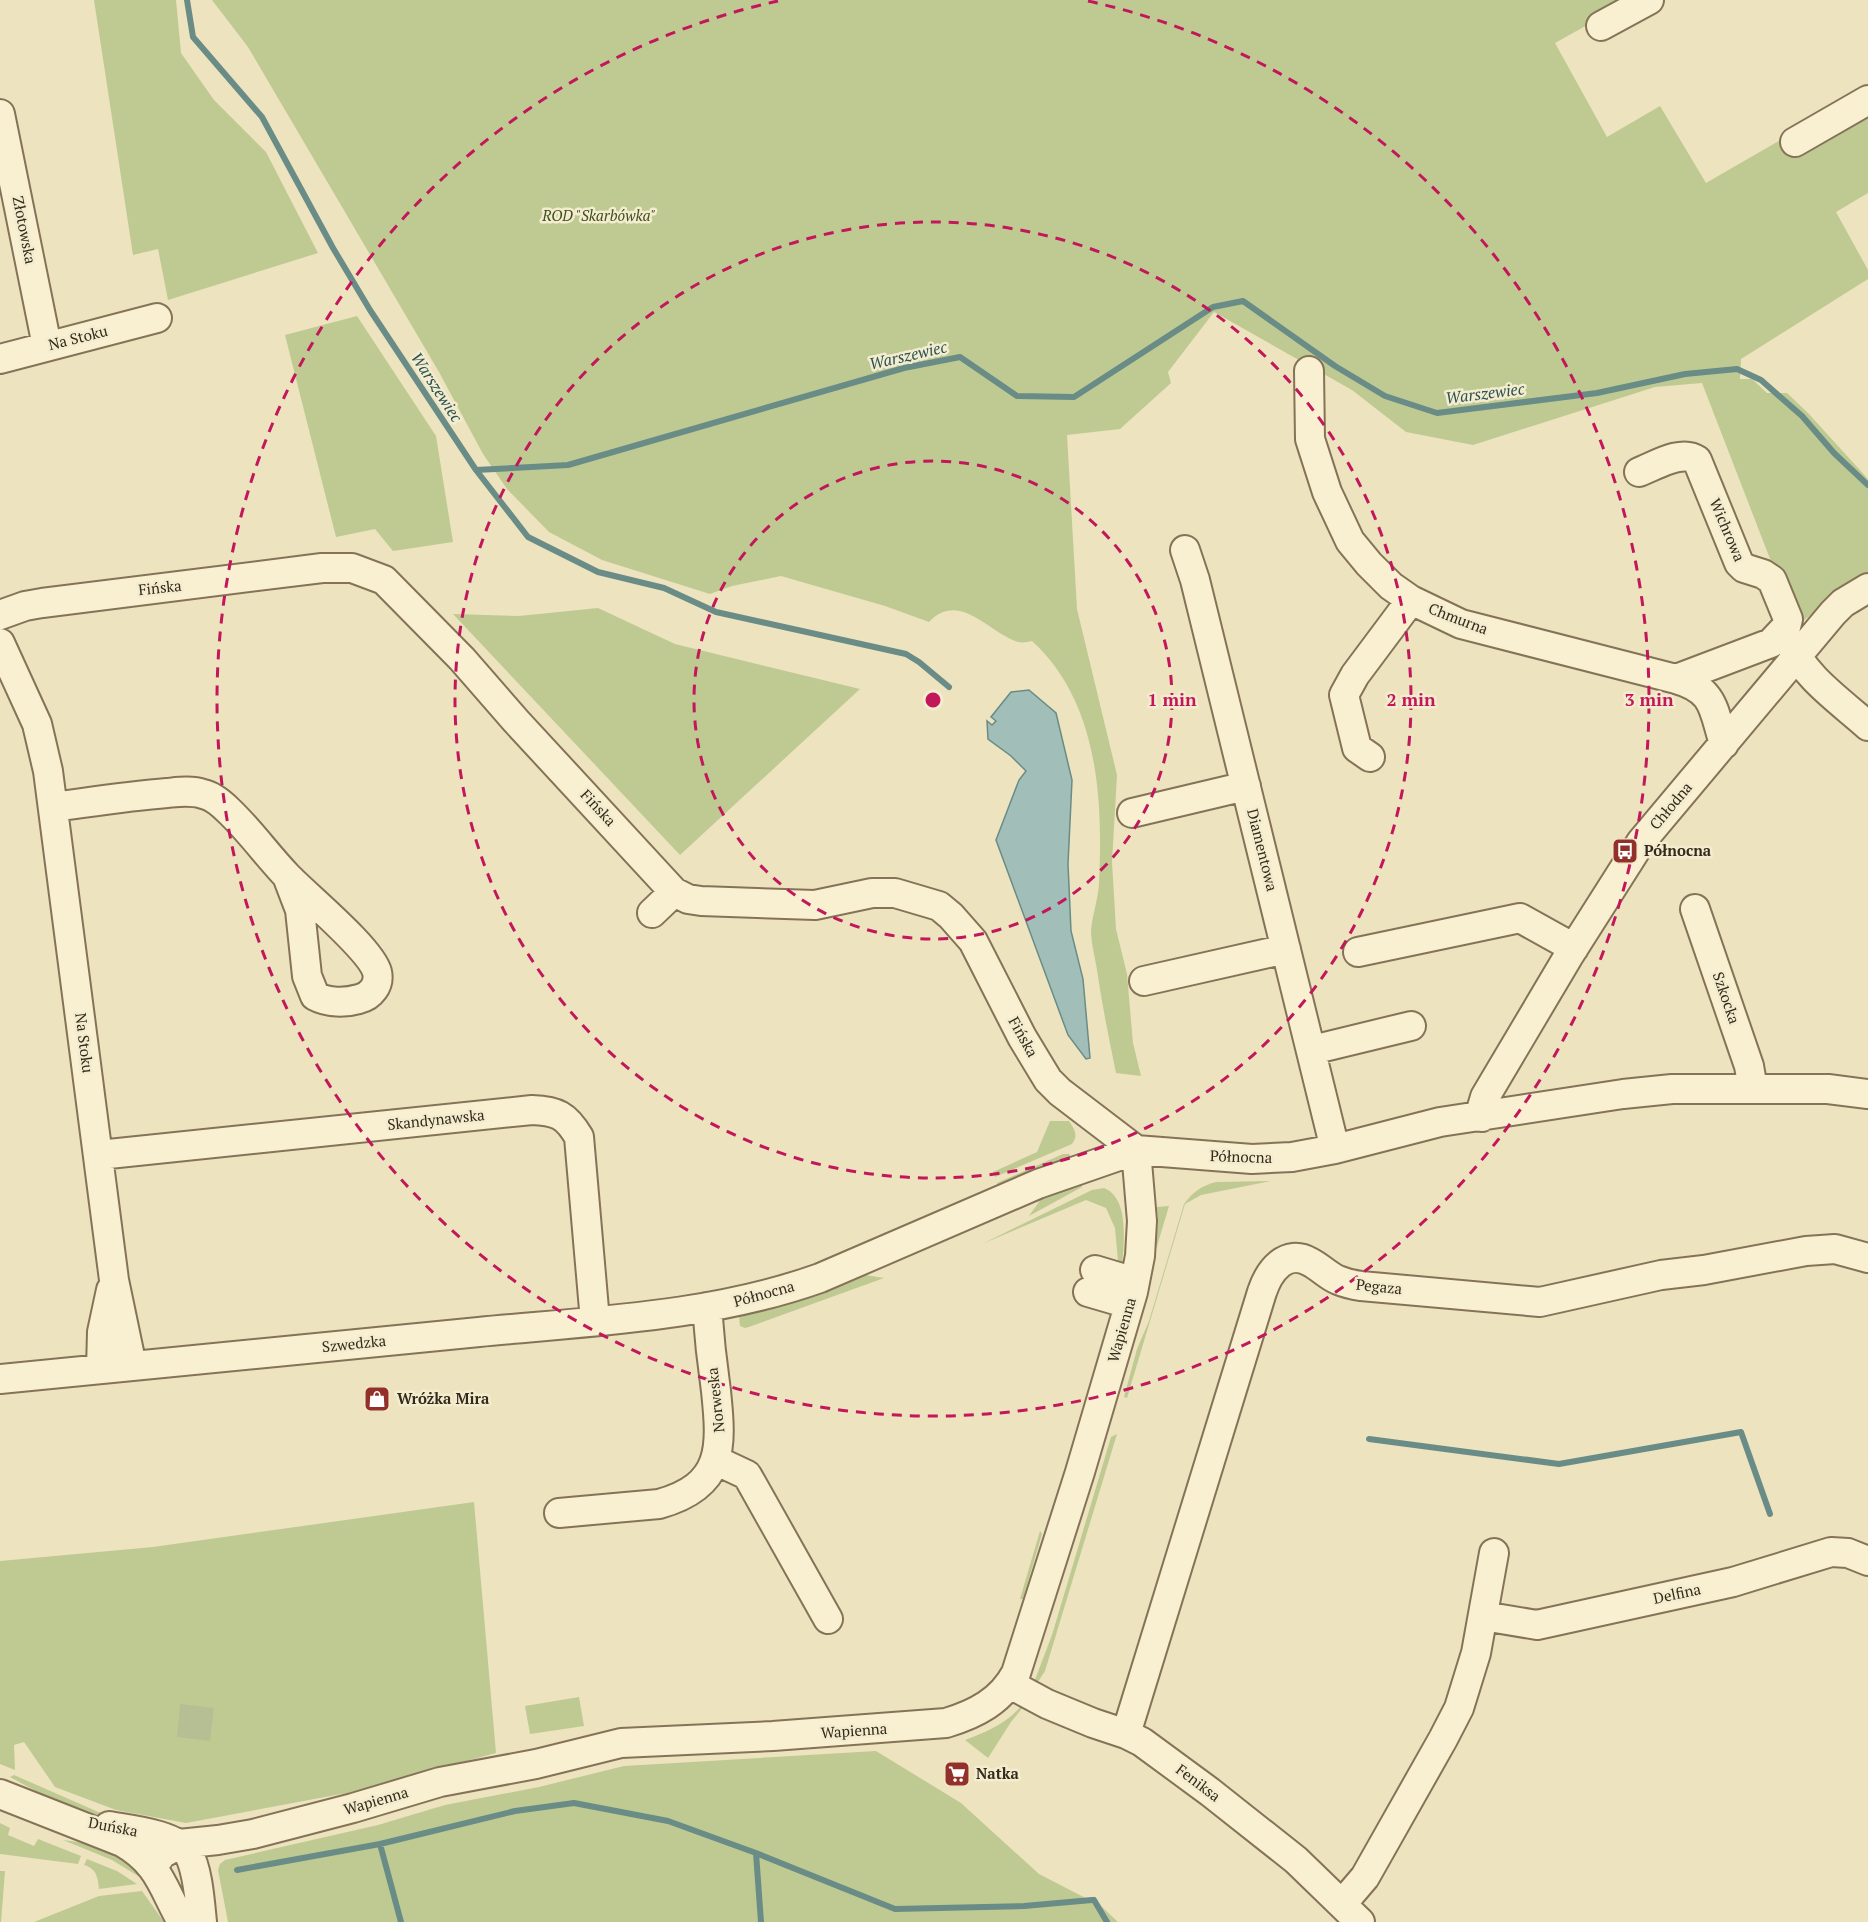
<svg xmlns="http://www.w3.org/2000/svg" width="1868" height="1922" viewBox="0 0 1868 1922" font-family="'PT Serif',serif">
<style>
.green{fill:#bfca93}
.cemetery{fill:#b6bf93}
.water{fill:#a2beb8;stroke:#6a8c86;stroke-width:1.5}
.lines{fill:none;stroke-linecap:round;stroke-linejoin:round}
.stream{stroke:#6a8c86;stroke-width:6}
.minor-casing{stroke:#857358;stroke-width:32}
.minor{stroke:#f8f0d1;stroke-width:28}
.ring{fill:none;stroke:#c2185b;stroke-width:3;stroke-dasharray:10 8}
.labels{text-anchor:middle;stroke-width:5;stroke-linejoin:round;paint-order:stroke}
.park-label{font-size:15px;font-style:italic;fill:#415023;stroke:#f4ecce}
.street-label{font-size:15px;fill:#342a1c;stroke:#f4ecce}
.poi-label{font-size:15px;font-weight:bold;fill:#342a1c;stroke:#f4ecce;text-anchor:start}
.water-label{font-size:16px;font-style:italic;fill:#2b5354;stroke:#f4ecce}
.centre{fill:#c2185b;stroke:#f4ecce;stroke-width:3}
.ring-label{font-size:18px;text-anchor:middle;font-weight:bold;fill:#c2185b;stroke:#f4ecce;stroke-width:5;stroke-linejoin:round;paint-order:stroke}
</style>
<rect width="100%" height="100%" fill="#ede3bf"/>
<path class="green" d="M 94,0 L 176,0 L 181,53 L 214,100 L 266,152 L 318,253 L 168,300 L 158,249 L 133,255 Z
M 212,0 L 1632,0 L 1555,43 L 1607,137 L 1660,106 L 1706,183 L 1791,134 L 1868,113 L 1868,193 L 1836,212 L 1868,270 L 1868,279 L 1741,359 L 1740,379 L 1752,379 L 1767,393 L 1787,393 L 1808,413 L 1868,479 L 1868,579 L 1835,597 L 1796,626 L 1702,383 L 1655,387 L 1473,445 L 1406,432 L 1352,390 L 1214,312 L 1168,372 L 1171,383 L 1120,429 L 1067,435 L 1077,609 L 1117,775 L 1112,862 L 1116,929 L 1127,974 L 1133,1043 L 1141,1076 L 1116,1073 C 1109,1039 1102,1005 1097,970 C 1095,958 1092,946 1091,934 C 1091,918 1098,901 1099,884 C 1103,801 1099,702 1032,641 C 1028,642 1022,643 1018,642 C 989,633 959,590 929,622 L 885,606 L 781,576 L 732,586 L 710,594 L 602,560 L 549,532 L 507,489 L 483,454 L 439,372 L 248,47 Z
M 357,316 L 436,436 L 453,542 L 393,551 L 375,529 L 336,537 L 285,335 Z
M 598,608 L 675,644 L 860,689 L 680,855 L 453,614 L 519,616 Z
M 1050,1121 L 1069,1121 C 1074,1129 1079,1135 1072,1144 L 995,1177 L 993,1172 L 1037,1152 Z
M 1063,1154 L 1069,1154 L 1071,1157 L 1003,1188 L 998,1186 L 997,1183 Z
M 1271,1181 L 1201,1195 L 1185,1204 L 1127,1398 L 1124,1397 L 1137,1349 L 1149,1321 L 1184,1204 C 1193,1192 1201,1186 1216,1182 Z
M 1082,1185 L 1082,1187 L 1029,1216 L 1041,1199 Z
M 1104,1188 C 1131,1199 1123,1246 1122,1271 L 1119,1272 L 1115,1228 L 1106,1208 L 1086,1200 L 982,1244 L 1092,1190 Z
M 1169,1206 L 1155,1253 L 1154,1253 L 1158,1224 L 1157,1207 Z
M 859,1274 L 884,1278 L 749,1327 L 745,1328 L 740,1326 L 739,1316 Z
M 1117,1434 L 1045,1671 L 1034,1688 L 1033,1685 L 1052,1635 L 1111,1437 Z
M 474,1502 L 496,1753 L 352,1792 L 186,1823 L 116,1810 L 55,1787 L 24,1742 L 14,1745 L 15,1770 L 0,1764 L 0,1561 L 153,1547 Z
M 1040,1531 L 1042,1534 L 1023,1599 L 1020,1599 Z
M 579,1697 L 584,1726 L 530,1734 L 525,1706 Z
M 1021,1706 L 1024,1706 L 1011,1722 L 988,1758 L 965,1740 C 986,1732 1006,1724 1021,1706 Z
M 876,1751 L 961,1803 L 1039,1874 L 1101,1906 L 1118,1922 L 228,1922 L 218,1870 L 220,1864 L 225,1860 L 378,1825 L 445,1805 L 539,1787 L 624,1766 Z
M 14,1775 L 112,1818 L 65,1807 L 10,1777 Z
M 0,1823 L 10,1828 L 8,1835 L 34,1846 L 38,1839 L 81,1856 L 78,1864 L 0,1854 Z
M 63,1840 C 104,1846 115,1847 143,1879 L 112,1860 Z
M 87,1859 L 117,1871 L 137,1884 L 99,1889 C 98,1878 97,1869 84,1865 Z
M 0,1871 L 5,1871 L 1,1922 L 0,1922 Z
M 142,1891 L 164,1922 L 34,1922 L 99,1896 Z"/>
<path class="cemetery" d="M 180,1704 L 214,1708 L 210,1741 L 177,1737 Z"/>
<path class="water" d="M 1029,690 L 1056,713 L 1072,780 L 1068,864 L 1071,931 L 1083,979 L 1090,1058 L 1086,1059 L 1068,1035 L 996,840 L 1019,780 L 1026,771 L 1011,756 L 988,739 L 987,721 L 992,725 L 996,721 L 991,717 L 1011,692 Z"/>
<g class="lines">
<path class="stream" d="M 187,0 L 193,37 L 262,117 L 333,248 L 370,310 L 476,470 L 568,465 L 904,368 L 960,357 L 1017,396 L 1074,397 L 1213,307 L 1243,301 L 1335,366 L 1385,396 L 1437,413 L 1597,393 L 1685,374 L 1737,369 L 1761,380 L 1802,416 L 1834,453 L 1868,485
M 476,470 L 528,537 L 598,572 L 664,588 L 716,612 L 906,654 L 919,662 L 949,687
M 1369,1439 L 1559,1464 L 1741,1432 L 1770,1514
M 380,1844 L 401,1922
M 756,1853 L 761,1922
M 237,1870 L 380,1844 L 515,1811 L 574,1803 L 668,1821 L 756,1853 L 895,1909 L 1024,1906 L 1092,1900
M 1094,1900 L 1107,1922"/>
<g class="minor-casing">
<path id="minor" d="M 1601,26 L 1649,0
M 0,114 L 47,346
M 1795,142 L 1868,100
M 0,359 L 157,318
M 1309,371 L 1310,439 L 1327,492 L 1350,541 L 1369,564 L 1391,586 L 1411,600 L 1461,624 L 1676,679 C 1715,690 1713,709 1724,744
M 1639,472 C 1655,466 1681,449 1697,460 L 1739,563 L 1744,568 L 1763,574 L 1772,580 L 1788,619 L 1786,627 L 1771,643 L 1676,679
M 1185,550 L 1195,580 L 1335,1149
M 0,615 L 25,606 L 42,603 L 322,568 L 352,568 L 384,580 L 462,659 L 516,721 L 674,892 L 688,899 L 701,901 L 815,905 L 872,893 L 895,893 L 939,906 L 951,916 L 973,941 L 1022,1037 L 1048,1080 L 1060,1092 L 1136,1150
M 1789,641 C 1804,677 1839,700 1868,726
M 0,643 L 37,724 L 48,771 L 114,1280 L 132,1366
M 1370,757 L 1357,748 L 1344,695 L 1355,675 L 1411,600
M 53,807 C 91,802 129,796 167,793 C 178,792 191,790 203,794 C 213,796 222,804 229,811 C 250,831 267,855 287,876 C 306,896 371,949 377,972 C 380,985 371,996 359,999 C 345,1003 328,1003 315,996 L 307,976 L 300,910 L 287,876
M 1132,813 L 1246,786
M 1695,909 L 1749,1066 L 1753,1089
M 652,913 L 674,892
M 1358,952 L 1520,918 L 1574,948
M 1144,981 L 1286,949
M 1312,1050 L 1411,1026
M 1482,1117 L 1482,1107 L 1485,1097 L 1568,957 L 1641,842 L 1833,613 L 1843,603 L 1868,588
M 99,1155 L 532,1110 C 557,1111 566,1115 579,1137 L 595,1321
M 1095,1270 L 1135,1282
M 1088,1292 L 1129,1304
M 101,1369 L 102,1332 L 111,1290
M 0,1379 C 160,1363 320,1348 479,1332 C 593,1321 711,1317 820,1278 L 1038,1184 L 1136,1150 L 1252,1159 L 1292,1157 L 1335,1149 L 1440,1122 L 1623,1094 L 1672,1089 L 1828,1089 L 1868,1094
M 715,1460 L 747,1475 L 828,1619
M 559,1513 L 659,1504 C 724,1486 722,1448 716,1391 C 712,1363 709,1335 707,1307
M 1483,1616 L 1537,1625 L 1733,1582 L 1831,1552 L 1848,1553 L 1868,1561
M 1010,1684 L 1047,1704 L 1093,1723 L 1126,1734 L 1142,1742 L 1210,1792 L 1296,1860 L 1360,1922
M 1126,1734 L 1262,1292 C 1269,1271 1286,1248 1310,1262 C 1320,1267 1328,1276 1338,1280 C 1345,1283 1353,1285 1361,1286 L 1540,1302 L 1661,1275 L 1704,1270 L 1806,1251 L 1835,1249 L 1868,1258
M 0,1794 L 122,1842 C 160,1864 162,1887 182,1922
M 109,1826 C 131,1830 175,1834 188,1853 C 198,1869 200,1903 202,1922
M 153,1866 L 162,1854 L 179,1844 L 218,1840 L 253,1834 L 353,1808 L 440,1782 L 536,1764 L 621,1743 L 773,1736 L 946,1723 C 976,1714 1001,1701 1016,1673 L 1080,1472 L 1133,1292 L 1140,1256 L 1142,1221 L 1136,1150
M 1342,1904 L 1365,1877 L 1443,1739 L 1459,1708 L 1476,1653 L 1494,1553"/>
</g>
<use href="#minor" class="minor"/>
</g>
<g class="ring">
<circle cx="933" cy="700" r="239"/>
<circle cx="933" cy="700" r="478"/>
<path d="M1088 1A716 716 0 1 1 778 1"/>
</g>
<defs>
<g id="bus-square" transform="scale(1.35)"><rect x="-9" y="-9" width="18" height="18" rx="4" fill="#923129" stroke="#f4ecce"/><path d="M-5-6H5V4H4V6H2V4H-2V6H-4V4H-5ZM-3.5-4V0h7V-4ZM-3.5 1.2v1.5H-2V1.2ZM2 1.2v1.5H3.5V1.2Z" fill="#fff"/></g>
<g id="shop-square" transform="scale(1.35)"><rect x="-9" y="-9" width="18" height="18" rx="4" fill="#923129" stroke="#f4ecce"/><path d="M-5-2.5h2.3a2.7 3.5 0 0 1 5.4 0H5L5.5 6h-11ZM-1.5-2.5h3a1.5 2.3 0 0 0-3 0Z" fill="#fff"/></g>
<g id="supermarket-square" transform="scale(1.35)"><rect x="-9" y="-9" width="18" height="18" rx="4" fill="#923129" stroke="#f4ecce"/><path d="M-6-5.5h2.5l.6 2H6L4.5 2H-2.5L-4.4-4H-6ZM-1.5 3.2a1.3 1.3 0 1 0 .1 0ZM3 3.2a1.3 1.3 0 1 0 .1 0Z" fill="#fff"/></g>
</defs>
<g fill-rule="evenodd">
<use href="#bus-square" x="1625" y="851"/>
<use href="#shop-square" x="377" y="1399"/>
<use href="#supermarket-square" x="957" y="1774"/>
</g>
<g class="labels">
<g class="park-label">
<text x="599" y="221">ROD "Skarbówka"</text>
</g>
<g class="street-label">
<text transform="translate(24 230) rotate(79)" y="5">Złotowska</text>
<text transform="translate(78 338) rotate(-14)" y="5">Na Stoku</text>
<text transform="translate(1727 530) rotate(67)" y="5">Wichrowa</text>
<text transform="translate(160 588) rotate(-6)" y="5">Fińska</text>
<text transform="translate(1458 619) rotate(21)" y="5">Chmurna</text>
<text transform="translate(1671 806) rotate(-50)" y="5">Chłodna</text>
<text transform="translate(598 808) rotate(47)" y="5">Fińska</text>
<text transform="translate(1262 850) rotate(76)" y="5">Diamentowa</text>
<text transform="translate(1726 998) rotate(71)" y="5">Szkocka</text>
<text transform="translate(1023 1037) rotate(61)" y="5">Fińska</text>
<text transform="translate(84 1043) rotate(83)" y="5">Na Stoku</text>
<text transform="translate(436 1120) rotate(-6)" y="5">Skandynawska</text>
<text transform="translate(1241 1157) rotate(2)" y="5">Północna</text>
<text transform="translate(1379 1287) rotate(6)" y="5">Pegaza</text>
<text transform="translate(764 1294) rotate(-15)" y="5">Północna</text>
<text transform="translate(1122 1330) rotate(-74)" y="5">Wapienna</text>
<text transform="translate(354 1344) rotate(-6)" y="5">Szwedzka</text>
<text transform="translate(716 1400) rotate(-96)" y="5">Norweska</text>
<text transform="translate(1677 1594) rotate(-12)" y="5">Delfina</text>
<text transform="translate(854 1731) rotate(-4)" y="5">Wapienna</text>
<text transform="translate(1198 1783) rotate(37)" y="5">Feniksa</text>
<text transform="translate(376 1801) rotate(-16)" y="5">Wapienna</text>
<text transform="translate(113 1827) rotate(11)" y="5">Duńska</text>
</g>
<g class="poi-label">
<text x="1644" y="856">Północna</text>
<text x="397" y="1404">Wróżka Mira</text>
<text x="976" y="1779">Natka</text>
</g>
<g class="water-label">
<text transform="translate(908 355) rotate(-13)" y="6">Warszewiec</text>
<text transform="translate(437 387) rotate(57)" y="6">Warszewiec</text>
<text transform="translate(1485 393) rotate(-7)" y="6">Warszewiec</text>
</g>
</g>
<circle cx="933" cy="700" r="9" class="centre"/>
<g class="ring-label">
<text x="1172" y="706">1 min</text>
<text x="1411" y="706">2 min</text>
<text x="1649" y="706">3 min</text>
</g>
</svg>
